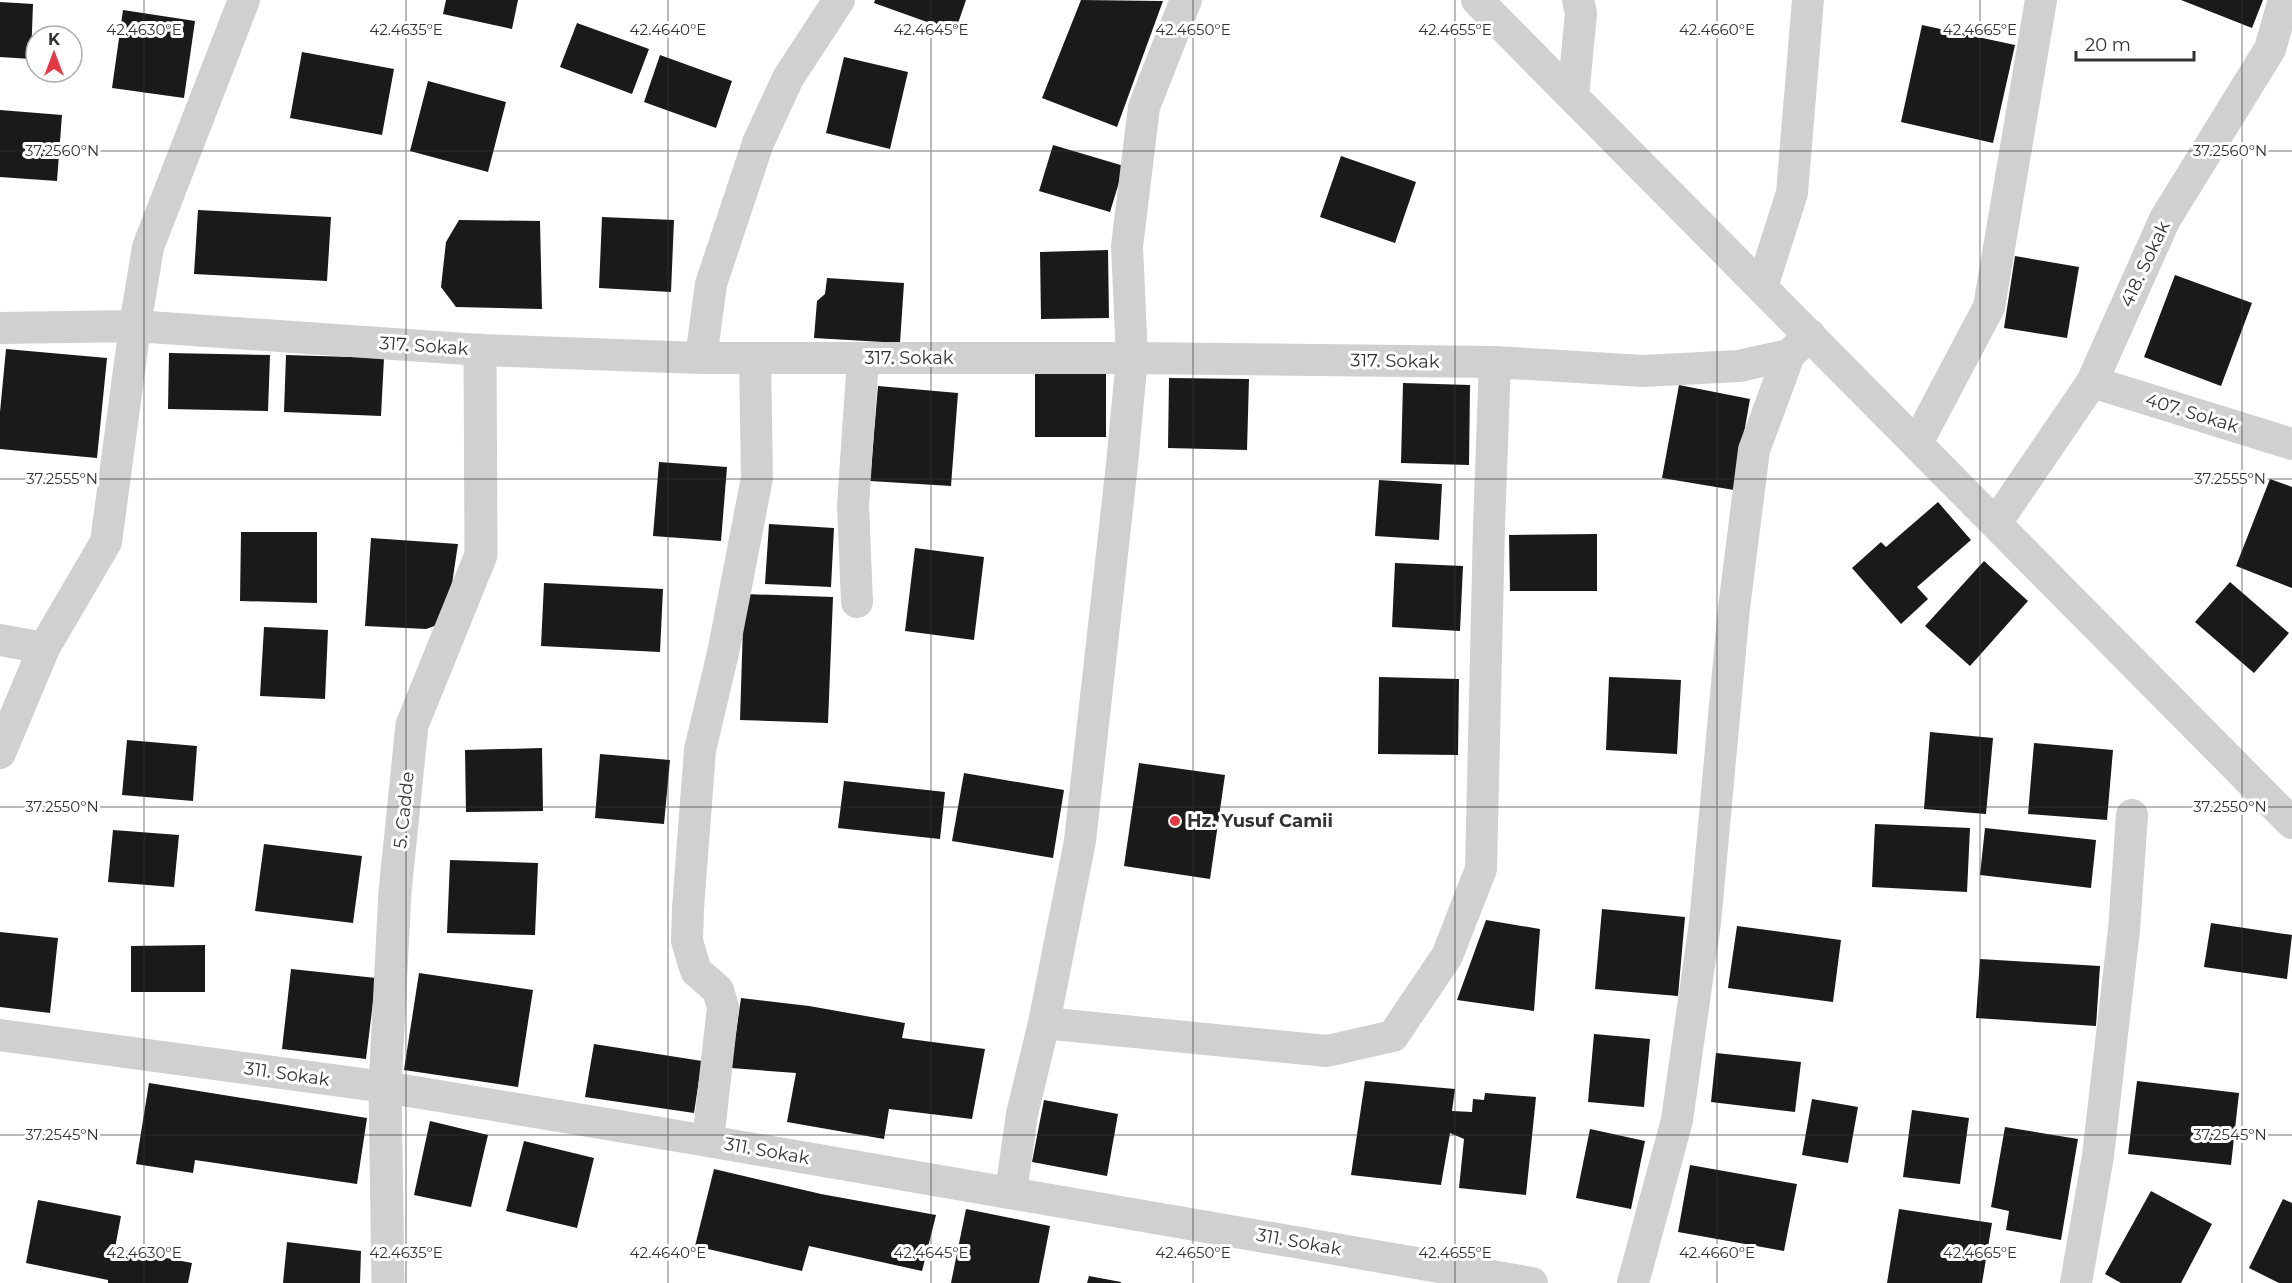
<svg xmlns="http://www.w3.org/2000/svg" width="2292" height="1283" viewBox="0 0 2292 1283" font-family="Montserrat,sans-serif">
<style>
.building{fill:#1a1a1a}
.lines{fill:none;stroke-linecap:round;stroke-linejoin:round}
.minor{stroke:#d0d0d0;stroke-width:32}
.tertiary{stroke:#d0d0d0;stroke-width:33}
.ticks{fill:none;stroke:#333;stroke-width:1.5;stroke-opacity:0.45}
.poi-dot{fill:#e63946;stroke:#fff;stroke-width:2}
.labels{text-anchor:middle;stroke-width:6;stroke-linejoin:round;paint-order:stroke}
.street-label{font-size:18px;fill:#333;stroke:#fff}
.poi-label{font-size:18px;font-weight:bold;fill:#333;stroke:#fff;text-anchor:start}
.ticks-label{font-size:15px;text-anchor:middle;fill:#333;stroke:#fff;stroke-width:6;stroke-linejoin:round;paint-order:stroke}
</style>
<rect width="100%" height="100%" fill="#fff"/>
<path class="building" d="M 446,0 L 518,0 L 512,29 L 443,14 Z
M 875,0 L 966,0 L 955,32 L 874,3 Z
M 1081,0 L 1163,1 L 1117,127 L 1042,98 Z
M 2181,0 L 2263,0 L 2252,28 Z
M 0,2 L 33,4 L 31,59 L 0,57 Z
M 123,10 L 195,21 L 184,98 L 112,88 Z
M 577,23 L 649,49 L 632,94 L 560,67 Z
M 1922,25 L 2015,45 L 1993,143 L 1901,122 Z
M 302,52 L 394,69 L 382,135 L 290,118 Z
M 660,55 L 732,81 L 716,128 L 644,102 Z
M 844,57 L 908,72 L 890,149 L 826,133 Z
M 428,81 L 506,102 L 488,172 L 410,151 Z
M 0,110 L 62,115 L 57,181 L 0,177 Z
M 1053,145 L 1124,166 L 1110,212 L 1039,191 Z
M 1341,156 L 1416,182 L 1395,243 L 1320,217 Z
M 198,210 L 331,217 L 327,281 L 194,274 Z
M 602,217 L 674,220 L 671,292 L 599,288 Z
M 459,220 L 540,221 L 542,309 L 456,307 L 441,287 L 446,242 Z
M 1108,250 L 1109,318 L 1041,319 L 1040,252 Z
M 2015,256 L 2079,267 L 2067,338 L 2004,328 Z
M 2175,275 L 2252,303 L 2221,386 L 2144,357 Z
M 827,278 L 904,283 L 900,343 L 814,338 L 817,301 L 825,294 Z
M 6,349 L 107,358 L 97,458 L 0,449 L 0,412 Z
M 169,353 L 270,355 L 268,411 L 168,409 Z
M 286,355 L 384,358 L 381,416 L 284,412 Z
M 1035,374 L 1106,374 L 1106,437 L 1035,437 Z
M 1169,378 L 1249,379 L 1247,450 L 1168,448 Z
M 1403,383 L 1470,385 L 1469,465 L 1401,463 Z
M 1679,385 L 1750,399 L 1734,490 L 1662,478 Z
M 878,386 L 958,393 L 951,486 L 870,481 Z
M 659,462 L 727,467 L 721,541 L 653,536 Z
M 2270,479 L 2292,487 L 2292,588 L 2236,566 Z
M 1379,480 L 1442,484 L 1439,540 L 1375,536 Z
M 1938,502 L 1971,540 L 1917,587 L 1928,599 L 1901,624 L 1852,568 L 1881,542 L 1886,547 Z
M 769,524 L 834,528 L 831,587 L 765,584 Z
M 241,532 L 317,532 L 317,603 L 240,601 Z
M 1597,534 L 1597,591 L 1510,591 L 1509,535 Z
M 371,538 L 458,544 L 450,597 L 440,624 L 426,629 L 365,626 Z
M 915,548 L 984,557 L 974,640 L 905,631 Z
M 1984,561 L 2028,601 L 1970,666 L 1925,626 Z
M 1395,563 L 1463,566 L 1460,631 L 1392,627 Z
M 2230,582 L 2289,633 L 2254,673 L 2195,622 Z
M 544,583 L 663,589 L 660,652 L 541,646 Z
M 744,594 L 833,597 L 828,723 L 740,720 Z
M 264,627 L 328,630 L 325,699 L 260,696 Z
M 1379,677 L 1459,679 L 1458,755 L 1378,754 Z
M 1609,677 L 1681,680 L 1677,754 L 1606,750 Z
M 1930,732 L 1993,738 L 1986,814 L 1924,809 Z
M 127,740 L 197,746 L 193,801 L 122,795 Z
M 2034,743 L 2113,750 L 2107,820 L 2028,814 Z
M 542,748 L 543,811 L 466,812 L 465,750 Z
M 600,754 L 670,760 L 664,824 L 595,818 Z
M 1139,763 L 1225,775 L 1210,879 L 1124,866 Z
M 964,773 L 1064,790 L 1053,858 L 952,841 Z
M 844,781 L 945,792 L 940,839 L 838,828 Z
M 1875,824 L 1970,828 L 1967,892 L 1872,887 Z
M 1985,828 L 2096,840 L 2091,888 L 1980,875 Z
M 113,830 L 179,835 L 174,887 L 108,882 Z
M 264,844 L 362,856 L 353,923 L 255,911 Z
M 450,860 L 538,863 L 535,935 L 447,933 Z
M 1602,909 L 1685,917 L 1678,996 L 1595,989 Z
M 1486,920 L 1540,929 L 1534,1011 L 1457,1000 Z
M 2211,923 L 2292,935 L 2287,979 L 2204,967 Z
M 1737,926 L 1841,940 L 1833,1002 L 1728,988 Z
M 0,932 L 58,938 L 50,1013 L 0,1007 Z
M 205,945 L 205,992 L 131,992 L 131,946 Z
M 1980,959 L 2100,966 L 2096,1026 L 1976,1018 Z
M 291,969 L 376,978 L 366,1059 L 282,1049 Z
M 419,973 L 533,990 L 518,1087 L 404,1070 Z
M 741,998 L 809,1006 L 905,1023 L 902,1038 L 985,1049 L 972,1119 L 889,1109 L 884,1139 L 787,1122 L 796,1073 L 731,1068 Z
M 1594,1034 L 1650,1039 L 1644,1107 L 1588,1102 Z
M 594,1044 L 702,1061 L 694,1113 L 585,1097 Z
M 1716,1053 L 1801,1062 L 1795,1112 L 1711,1102 Z
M 1365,1081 L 1455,1089 L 1452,1111 L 1472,1112 L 1473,1099 L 1484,1100 L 1485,1093 L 1536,1097 L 1526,1195 L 1459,1188 L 1464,1139 L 1450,1133 L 1441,1185 L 1351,1175 Z
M 2137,1081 L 2239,1093 L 2231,1165 L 2128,1154 Z
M 149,1083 L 367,1118 L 357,1184 L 195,1160 L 193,1173 L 136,1164 Z
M 1812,1099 L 1858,1107 L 1848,1163 L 1802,1155 Z
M 1044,1100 L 1118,1114 L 1107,1176 L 1032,1162 Z
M 1912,1110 L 1969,1118 L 1960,1184 L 1903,1177 Z
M 430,1121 L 488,1135 L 471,1207 L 414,1195 Z
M 2005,1127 L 2078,1139 L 2061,1240 L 2006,1230 L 2009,1211 L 1991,1207 Z
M 1590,1129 L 1645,1141 L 1631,1209 L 1576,1198 Z
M 524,1141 L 594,1158 L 577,1228 L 506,1211 Z
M 1690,1165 L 1797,1184 L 1784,1251 L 1678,1232 Z
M 714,1169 L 821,1194 L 936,1215 L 922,1271 L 809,1246 L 802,1271 L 695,1246 Z
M 2151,1191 L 2212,1224 L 2181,1283 L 2121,1283 L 2105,1274 Z
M 2283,1199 L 2292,1203 L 2292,1283 L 2279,1283 L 2249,1268 Z
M 38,1200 L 121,1216 L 115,1248 L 192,1263 L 188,1283 L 108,1283 L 108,1280 L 26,1263 Z
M 966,1209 L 1050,1226 L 1039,1283 L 951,1283 Z
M 1899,1209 L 1992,1223 L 1982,1283 L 1887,1283 Z
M 287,1242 L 361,1251 L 360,1283 L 283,1283 Z
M 1089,1276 L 1121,1282 L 1121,1283 L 1087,1283 Z"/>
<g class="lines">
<path class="minor" d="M 1477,0 L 2292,823
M 1573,97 L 1581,13 L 1578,0
M 1762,287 L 1792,193 L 1808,0
M 0,328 L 135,326 L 480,350 L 701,358 L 1132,358 L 1495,362 L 1643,371 L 1739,366 L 1789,355 L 1810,335
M 701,358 L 711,284 L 758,143 L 788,78 L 839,0
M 2092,382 L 2292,444
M 1917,443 L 1989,307 L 2041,0
M 1996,523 L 2092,382 L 2165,219 L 2270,49 L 2284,0
M 857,602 L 853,505 L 863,358
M 0,640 L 44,648
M 0,753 L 44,648 L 106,542 L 135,326 L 148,247 L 244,0
M 1044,1023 L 1327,1051 L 1393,1036 L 1447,956 L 1481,869 L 1489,526 L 1495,362
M 0,1035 L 385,1087 L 708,1141 L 1532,1283
M 708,1141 L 723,1007 L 718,990 L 696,971 L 687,941 L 688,908 L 700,750 L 723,653 L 757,478 L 755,358
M 1011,1192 L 1022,1114 L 1044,1023 L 1080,841 L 1122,464 L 1132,358 L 1127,246 L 1144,107 L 1186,0
M 1633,1283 L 1677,1120 L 1705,923 L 1734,608 L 1754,450 L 1789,355
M 2076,1283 L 2098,1156 L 2124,930 L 2132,815"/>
<path class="tertiary" d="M 388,1283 L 385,1087 L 395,892 L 412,725 L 481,555 L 480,350"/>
</g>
<path class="ticks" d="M 144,0 L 144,1283M 406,0 L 406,1283M 668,0 L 668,1283M 931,0 L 931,1283M 1193,0 L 1193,1283M 1455,0 L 1455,1283M 1717,0 L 1717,1283M 1980,0 L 1980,1283M 2242,0 L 2242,1283M 0,151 L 2292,151M 0,479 L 2292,479M 0,807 L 2292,807M 0,1135 L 2292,1135"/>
<circle class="poi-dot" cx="1175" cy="821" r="6"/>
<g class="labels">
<g class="street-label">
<text transform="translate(2145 264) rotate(-65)" y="6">418. Sokak</text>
<text transform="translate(424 346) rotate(4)" y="6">317. Sokak</text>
<text x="909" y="364">317. Sokak</text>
<text transform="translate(1395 361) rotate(1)" y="6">317. Sokak</text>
<text transform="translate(2192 413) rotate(17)" y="6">407. Sokak</text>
<text transform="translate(404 810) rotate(-84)" y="6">5. Cadde</text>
<text transform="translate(287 1074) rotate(8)" y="6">311. Sokak</text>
<text transform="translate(767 1151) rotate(10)" y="6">311. Sokak</text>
<text transform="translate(1299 1242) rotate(10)" y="6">311. Sokak</text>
</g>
<g class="poi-label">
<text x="1187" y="827">Hz. Yusuf Camii</text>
</g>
</g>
<g class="ticks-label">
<text x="144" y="35">42.4630°E</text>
<text x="406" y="35">42.4635°E</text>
<text x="668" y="35">42.4640°E</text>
<text x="931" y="35">42.4645°E</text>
<text x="1193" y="35">42.4650°E</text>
<text x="1455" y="35">42.4655°E</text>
<text x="1717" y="35">42.4660°E</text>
<text x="1980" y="35">42.4665°E</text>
<text x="62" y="156">37.2560°N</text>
<text x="2230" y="156">37.2560°N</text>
<text x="62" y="484">37.2555°N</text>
<text x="2230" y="484">37.2555°N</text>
<text x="62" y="812">37.2550°N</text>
<text x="2230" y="812">37.2550°N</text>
<text x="62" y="1140">37.2545°N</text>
<text x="2230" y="1140">37.2545°N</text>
<text x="144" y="1258">42.4630°E</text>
<text x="406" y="1258">42.4635°E</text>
<text x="668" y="1258">42.4640°E</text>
<text x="931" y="1258">42.4645°E</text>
<text x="1193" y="1258">42.4650°E</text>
<text x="1455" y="1258">42.4655°E</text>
<text x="1717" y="1258">42.4660°E</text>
<text x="1980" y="1258">42.4665°E</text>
</g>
<g transform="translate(54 54)"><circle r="28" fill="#ffffff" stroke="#adadad" stroke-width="1.5"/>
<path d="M0-4.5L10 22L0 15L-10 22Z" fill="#e63946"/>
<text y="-9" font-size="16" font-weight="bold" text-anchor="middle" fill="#333333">K</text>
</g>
<path d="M2076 51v9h118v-9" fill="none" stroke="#333333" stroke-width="3"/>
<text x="2085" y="51" font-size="18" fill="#333333" stroke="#ffffff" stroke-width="4.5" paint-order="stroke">20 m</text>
</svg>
